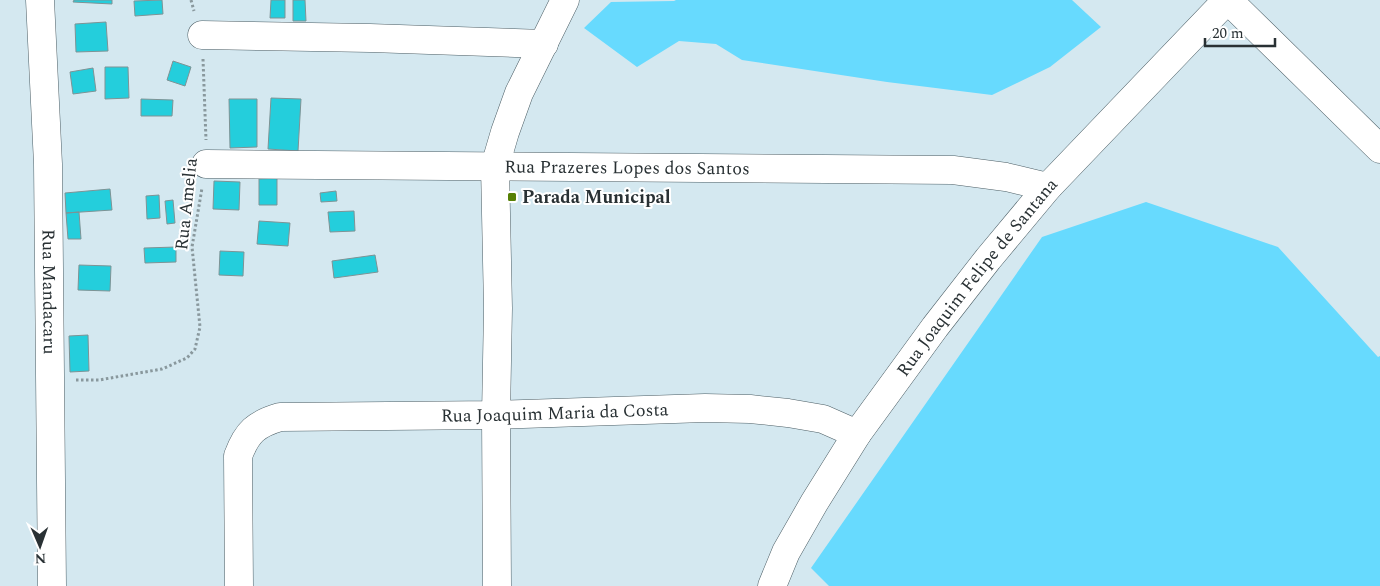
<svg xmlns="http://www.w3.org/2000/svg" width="1380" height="586" viewBox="0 0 1380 586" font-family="Spectral,serif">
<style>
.green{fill:#67dafe}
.building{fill:#24cedc;stroke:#7e9395}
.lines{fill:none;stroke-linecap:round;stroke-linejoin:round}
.minor-casing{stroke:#4c5e65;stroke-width:29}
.path{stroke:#89989d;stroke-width:3;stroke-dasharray:2.5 2.5;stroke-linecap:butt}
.minor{stroke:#fff;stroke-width:28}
.poi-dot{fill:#568005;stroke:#fff;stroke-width:2}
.labels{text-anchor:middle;stroke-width:4;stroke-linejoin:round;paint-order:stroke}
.street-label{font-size:18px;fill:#293134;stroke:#fff}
.poi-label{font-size:18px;font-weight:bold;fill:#293134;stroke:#fff;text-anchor:start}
</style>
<rect width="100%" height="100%" fill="#d4e8f0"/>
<path class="green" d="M 676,0 L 1072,0 L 1101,27 L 1050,67 L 992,95 L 887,82 L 742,60 L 716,44 L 679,41 L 637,67 L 584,28 L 611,2 L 674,1 Z
M 1146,202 L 1278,247 L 1378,357 L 1380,356 L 1380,586 L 829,586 L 811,568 L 1042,237 Z"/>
<path class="building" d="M 74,0 L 112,0 L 112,4 L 73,2 Z
M 162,0 L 163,14 L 135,16 L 134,1 Z
M 271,0 L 285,0 L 285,18 L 270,18 Z
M 293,0 L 305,0 L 306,21 L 293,21 Z
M 106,22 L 108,51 L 76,52 L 75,24 Z
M 173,61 L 191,67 L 185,86 L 167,80 Z
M 105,67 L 128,67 L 129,98 L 105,99 Z
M 93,68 L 96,91 L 73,94 L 70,72 Z
M 271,98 L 301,99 L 298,151 L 268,149 Z
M 141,99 L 173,100 L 172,116 L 141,116 Z
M 229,99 L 257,99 L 257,147 L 230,148 Z
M 277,178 L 277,205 L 259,205 L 259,179 Z
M 214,181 L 240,182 L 239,210 L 213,209 Z
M 110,189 L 112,210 L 66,213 L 65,193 Z
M 336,191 L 337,201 L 321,202 L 320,193 Z
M 159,195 L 160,218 L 147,219 L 146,196 Z
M 173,200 L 175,223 L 167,224 L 165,201 Z
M 354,211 L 355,231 L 330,232 L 328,212 Z
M 79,212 L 81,239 L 68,239 L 66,213 Z
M 259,221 L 290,223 L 288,246 L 257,244 Z
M 176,247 L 176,262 L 145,263 L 144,248 Z
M 220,251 L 244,252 L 243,276 L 219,275 Z
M 375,255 L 378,272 L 334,278 L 332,261 Z
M 79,265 L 111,266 L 110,291 L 78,290 Z
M 88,335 L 89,371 L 70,372 L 69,336 Z"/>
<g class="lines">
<g class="minor-casing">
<g id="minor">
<path id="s1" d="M 40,0 L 48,164 L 52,586"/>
<path d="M 1228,0 L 1380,149"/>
<path d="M 202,35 L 370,38 L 544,44"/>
<path id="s2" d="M 206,164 L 953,170 L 1006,177 L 1048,187"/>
<path id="s3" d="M 239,586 L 238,456 C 247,432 256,424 280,417 L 496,415 L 705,408 L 750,409 L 788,413 L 823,419 L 857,434"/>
<path d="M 497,586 L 496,415 L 498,308 L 495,166 L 505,132 L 519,93 L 565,0"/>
<path id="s4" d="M 772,586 L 786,552 L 814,503 L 857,434 L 935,327 L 988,259 L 1048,187 L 1227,0"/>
</g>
</g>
<path class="path" d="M 191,0 L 194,11
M 203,59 L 206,140
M 76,380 L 99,380 L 162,369 L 187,358 L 195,349 L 200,327 L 192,247 L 202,188"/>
<use href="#minor" class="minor"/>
</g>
<rect class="poi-dot" x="507" y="192" width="10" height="10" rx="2.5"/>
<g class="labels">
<g class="street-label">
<text dy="6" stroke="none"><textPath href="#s2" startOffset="421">Rua Prazeres Lopes dos Santos</textPath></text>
<text transform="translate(186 204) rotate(-84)" y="6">Rua Amelia</text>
<text dy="6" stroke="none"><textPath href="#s4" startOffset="372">Rua Joaquim Felipe de Santana</textPath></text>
<text dy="6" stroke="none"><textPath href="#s1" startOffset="292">Rua Mandacaru</textPath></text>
<text dy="6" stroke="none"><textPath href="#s3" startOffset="465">Rua Joaquim Maria da Costa</textPath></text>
</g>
<g class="poi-label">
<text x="522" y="203">Parada Municipal</text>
</g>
</g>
<g transform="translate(40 546) rotate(178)" stroke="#ffffff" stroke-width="4" paint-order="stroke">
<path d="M0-4L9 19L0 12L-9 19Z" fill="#293134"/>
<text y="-8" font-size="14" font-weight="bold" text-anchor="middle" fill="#293134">N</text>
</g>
<path d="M1205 38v8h70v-8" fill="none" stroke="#293134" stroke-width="2.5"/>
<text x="1212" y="38" font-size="15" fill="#293134" stroke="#ffffff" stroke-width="4" paint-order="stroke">20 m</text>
</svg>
